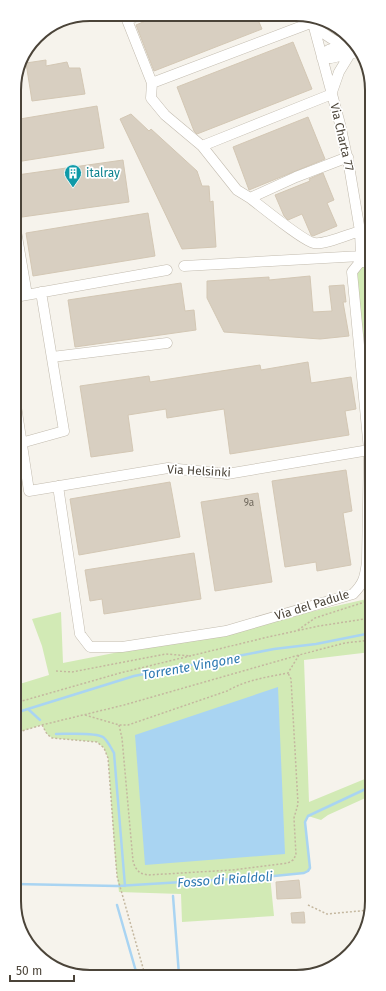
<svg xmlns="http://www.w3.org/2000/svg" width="386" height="991" viewBox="0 0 386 991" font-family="'Fira Sans',sans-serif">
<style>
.green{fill:#d2eab5}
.water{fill:#a9d4f2}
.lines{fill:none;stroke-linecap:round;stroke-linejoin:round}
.stream{stroke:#a9d4f2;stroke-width:2.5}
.building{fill:#d8cfc1;stroke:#d3c7b4}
.minor-casing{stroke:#c2bbae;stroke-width:11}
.path{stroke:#c4b79f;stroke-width:1.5;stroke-dasharray:2 2;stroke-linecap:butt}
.minor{stroke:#fff;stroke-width:10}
.labels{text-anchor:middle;stroke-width:3.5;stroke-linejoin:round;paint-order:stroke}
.number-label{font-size:10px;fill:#6e675b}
.street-label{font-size:12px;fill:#4b4439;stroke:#fff}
.culture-label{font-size:12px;fill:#0d838f;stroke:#fff;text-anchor:start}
.water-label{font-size:13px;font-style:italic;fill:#2e7ab2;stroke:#fff}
.rim{fill:none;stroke:#4b4439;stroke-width:2}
</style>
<rect width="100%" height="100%" fill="#f6f3ec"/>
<path class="green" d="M 371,262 L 371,474 L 352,272 Z
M 371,598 L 371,652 L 304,660 L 309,802 L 372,776 L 372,795 L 328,815 L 321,820 L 308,816 L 305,822 L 310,868 L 308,871 L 304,873 L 270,876 L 274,916 L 182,922 L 181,894 L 119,892 L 115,858 L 108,758 L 104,748 L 97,742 L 52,738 L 47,734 L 42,725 L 15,733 L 15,684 L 23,683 L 49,675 L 42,646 L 32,619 L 61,612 L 63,663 L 226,631 Z"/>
<path class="water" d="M 278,687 L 285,854 L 145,865 L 135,735 Z"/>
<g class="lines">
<path class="stream" d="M 28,709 L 40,720
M 15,713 L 134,676 L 274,649 L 316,644 L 371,633
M 56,734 C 67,734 95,732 103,737 C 108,741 111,748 114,753 L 125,886
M 15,884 L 117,886 L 264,877 L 304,873 L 308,871 L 310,868 L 305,822 L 308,816 L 372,786
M 173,896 L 179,975
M 117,905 L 137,975
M 74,975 L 136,971"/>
</g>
<path class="building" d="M 162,14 L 256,15 L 262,29 L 154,71 L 136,25 Z
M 293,42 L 312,89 L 197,134 L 194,131 L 177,87 Z
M 46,60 L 46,66 L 67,62 L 69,68 L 80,68 L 85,94 L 32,101 L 26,63 Z
M 97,106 L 104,148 L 16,162 L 14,154 L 14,120 Z
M 131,114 L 149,131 L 151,129 L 197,171 L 202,186 L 209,186 L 210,202 L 213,201 L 216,247 L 182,249 L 120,119 Z
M 308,117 L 325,159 L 249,190 L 233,147 Z
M 123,160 L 129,202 L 22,217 L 17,175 Z
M 323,173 L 334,200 L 327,203 L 337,226 L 313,236 L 311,235 L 302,214 L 288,220 L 284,216 L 275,195 L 310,181 L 309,179 Z
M 148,213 L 155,256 L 33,276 L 26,233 Z
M 310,276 L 313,312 L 332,311 L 329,286 L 344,285 L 346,302 L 343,302 L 349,336 L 320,339 L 224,332 L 207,298 L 207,281 L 269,277 L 269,280 Z
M 181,283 L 185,311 L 194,310 L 196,330 L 75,347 L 68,300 Z
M 308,362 L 311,383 L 351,377 L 356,409 L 345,411 L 349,435 L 230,454 L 224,409 L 167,418 L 166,409 L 128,415 L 133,451 L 91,457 L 80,386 L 149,376 L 150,382 L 260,365 L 261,370 Z
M 346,470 L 352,511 L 343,513 L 351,565 L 317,571 L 316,562 L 285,567 L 272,481 Z
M 170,482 L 180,537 L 79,555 L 70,499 Z
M 258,493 L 272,582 L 215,591 L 201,502 Z
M 194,553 L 201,599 L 104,614 L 102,599 L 90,601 L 85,570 Z
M 299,880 L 301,898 L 277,899 L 276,882 Z
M 304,912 L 305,923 L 292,923 L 291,913 Z"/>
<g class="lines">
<g class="minor-casing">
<path id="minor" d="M 142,14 L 127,20 L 152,83 L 313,22
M 314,26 C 328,37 338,45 355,46
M 322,58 L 331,58 L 358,52
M 322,58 C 326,47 336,48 346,46
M 152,83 L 151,98 L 165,115 L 202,146 L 332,94
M 332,92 L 339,72 L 350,54
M 202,146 L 237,190 L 250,198 L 296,177 L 348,157
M 250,198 C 262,207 303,241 314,243 C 325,245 349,234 360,231
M 14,219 L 27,295
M 360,262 L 371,262
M 184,266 L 361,256
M 15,297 L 167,270
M 52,357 L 167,343
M 15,399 L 29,491 L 168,468 L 227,474 L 369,450
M 21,443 L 64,431 L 41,292
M 58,486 L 80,634 L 90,647 L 122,647 L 226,631 L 353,594 C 364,583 365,577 367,562 L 369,450 L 352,272 L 360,262 L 361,256 L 360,231 L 349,166 L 340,124 L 311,16"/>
</g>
<path class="path" d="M 298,630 L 315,618 L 371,600
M 56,671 L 72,672 L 166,654 L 191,656
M 15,703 L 120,673 L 268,637 L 319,626 L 371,618
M 85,715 L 119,725 L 128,725 L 227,691 C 246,680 267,677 288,673 L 299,655
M 42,725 L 47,734 L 52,738 L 97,742 L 104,748 L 108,758 L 117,876 L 145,975
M 119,725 L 122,738 L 133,861 L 135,867 L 140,873 L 148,875 L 232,870 L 288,863 L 293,860 L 296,855 L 294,818 L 298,804 L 291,679 L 288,673
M 15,733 L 42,725 L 124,705 L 299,655 L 345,643 L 371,640
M 308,905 L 327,914 L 370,910"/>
<use href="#minor" class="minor"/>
</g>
<defs>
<g id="building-pin" transform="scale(0.9)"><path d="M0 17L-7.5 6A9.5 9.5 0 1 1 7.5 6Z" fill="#0f9aa8" stroke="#fff"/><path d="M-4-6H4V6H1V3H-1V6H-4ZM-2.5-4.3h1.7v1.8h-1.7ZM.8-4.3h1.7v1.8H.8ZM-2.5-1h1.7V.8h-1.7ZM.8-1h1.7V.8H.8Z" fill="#fff"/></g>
</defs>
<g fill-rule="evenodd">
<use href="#building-pin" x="73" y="173"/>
</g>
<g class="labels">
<g class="number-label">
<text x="249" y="506">9a</text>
</g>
<g class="street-label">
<text transform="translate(342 137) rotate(77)" y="4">Via Charta 77</text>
<text transform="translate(199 471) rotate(3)" y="4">Via Helsinki</text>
<text transform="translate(312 605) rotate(-17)" y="4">Via del Padule</text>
</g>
<g class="culture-label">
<text x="86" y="177">italray</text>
</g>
<g class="water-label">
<text transform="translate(191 666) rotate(-10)" y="5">Torrente Vingone</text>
<text transform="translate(225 879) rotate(-4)" y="5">Fosso di Rialdoli</text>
</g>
</g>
<path d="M0 0H386V991H0ZM90 21H296A69 69 0 0 1 365 90V901A69 69 0 0 1 296 970H90A69 69 0 0 1 21 901V90A69 69 0 0 1 90 21Z" fill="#fff" fill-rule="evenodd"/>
<path class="rim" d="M90 21H296A69 69 0 0 1 365 90V901A69 69 0 0 1 296 970H90A69 69 0 0 1 21 901V90A69 69 0 0 1 90 21Z"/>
<path d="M10 975v6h64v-6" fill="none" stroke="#4b4439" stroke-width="2"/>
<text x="16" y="975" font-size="12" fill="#4b4439" stroke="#ffffff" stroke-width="3" paint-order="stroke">50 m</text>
</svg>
